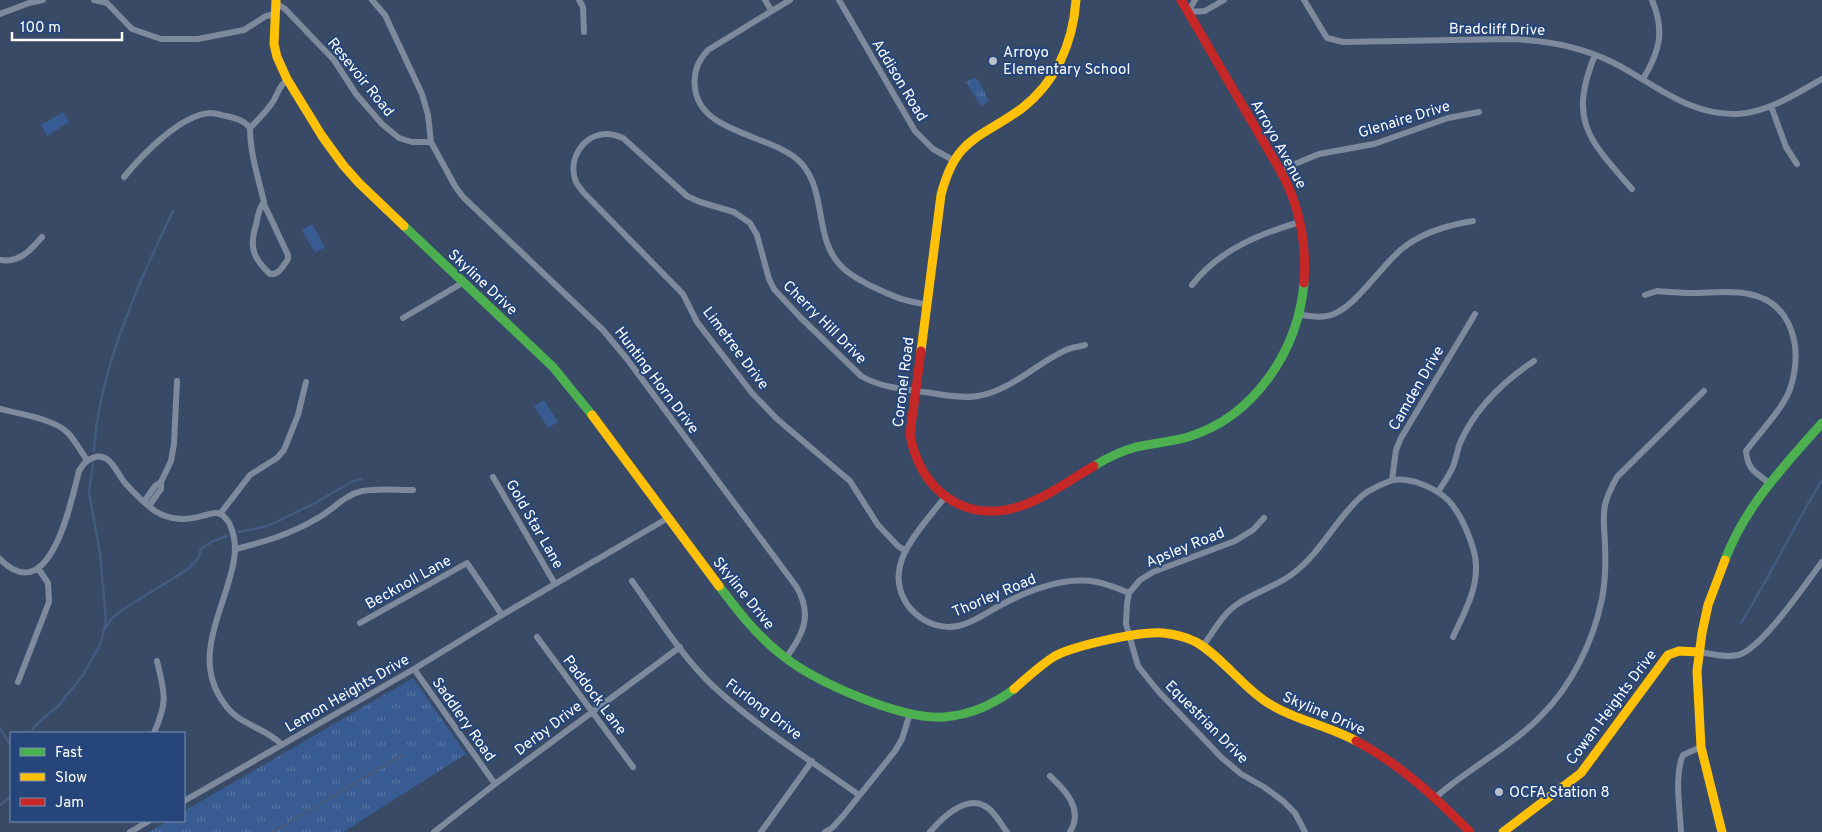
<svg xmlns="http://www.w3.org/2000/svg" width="1822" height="832" viewBox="0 0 1822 832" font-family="Overpass,sans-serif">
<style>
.grass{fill:url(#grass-tufts)}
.garden{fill:#385b92}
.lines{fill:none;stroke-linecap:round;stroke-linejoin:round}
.stream{stroke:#435b81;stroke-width:2.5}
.street{stroke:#7d8a9e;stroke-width:6}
.fast{stroke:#4caf50;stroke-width:9}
.slow{stroke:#ffc107;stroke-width:9}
.jam{stroke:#c62828;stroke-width:9}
.poi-dot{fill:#bac0ca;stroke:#25457b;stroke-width:2}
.labels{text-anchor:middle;stroke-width:4;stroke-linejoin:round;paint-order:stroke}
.street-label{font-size:15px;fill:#fff;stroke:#25457b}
.poi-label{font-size:15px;fill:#fff;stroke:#25457b;text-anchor:start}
</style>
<defs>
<pattern id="grass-tufts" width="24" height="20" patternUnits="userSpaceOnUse" patternTransform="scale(1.25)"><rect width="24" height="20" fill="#385b92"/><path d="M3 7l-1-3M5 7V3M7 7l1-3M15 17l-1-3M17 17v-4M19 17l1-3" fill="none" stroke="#5674a2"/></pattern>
</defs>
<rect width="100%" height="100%" fill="#394a67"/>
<path class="grass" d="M 974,78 L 976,80 L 978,79 L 989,101 L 981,106 L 966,82 Z
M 413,678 L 466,754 L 343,832 L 149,832 L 168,821 L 184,821 L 184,811 Z"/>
<path class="garden" d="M 63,112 L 69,122 L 47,136 L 41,125 Z
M 312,224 L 325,247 L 315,253 L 302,230 Z
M 544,400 L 558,422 L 548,428 L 534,406 Z"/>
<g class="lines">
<path class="stream" d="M 94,451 C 98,373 139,281 173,211
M 238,532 L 268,526 L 317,502 L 351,482 L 362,479
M 1741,623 C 1770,577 1793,527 1822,480
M 105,629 L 111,619 L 122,610 L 188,569 L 198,559 L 201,549 L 213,541 L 227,536
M 0,728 L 11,746
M 31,733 L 35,726 L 59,705 L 83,675 L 101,643 L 106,620 L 100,553 L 89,493 L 93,463
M 0,805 L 11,796
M 273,832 L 402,755"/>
<path class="street" d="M 94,0 L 107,3 L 132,29 L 161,39 L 198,39 L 244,30 L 266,16 L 275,14
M 579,0 L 583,7 L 584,32
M 765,0 L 771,10
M 790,0 L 708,50 C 698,61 693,72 695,88 C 700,135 775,134 802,164 C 827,193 814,239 841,266 C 849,275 859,279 869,285 C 890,295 904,302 927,304
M 839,0 L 915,131 L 933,149 L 953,160
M 1195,0 L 1188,12 L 1205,11 L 1224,0
M 1304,0 L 1327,38 L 1343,42 L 1509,39 C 1546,40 1579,46 1612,62 C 1654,83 1688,116 1738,114 C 1768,112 1796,94 1822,79
M 276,3 L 285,9 L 334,60 L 356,94 L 382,124 L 399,138 L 412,142 L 431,142 L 428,115 L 422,94 L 385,15 L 372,0
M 0,14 L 29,3 L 43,0
M 1595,55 C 1568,121 1589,140 1632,189
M 1643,79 C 1660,51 1665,31 1652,0
M 1771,106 L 1786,147 L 1797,164
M 431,142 L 455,186 L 463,197 L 603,330 L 627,359 L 796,586 C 813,614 804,634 785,659
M 1280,170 L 1319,154 L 1374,144 L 1448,118 L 1479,112
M 124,177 C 142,155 181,114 211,113 C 216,113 221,115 226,116 C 235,118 244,120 250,128
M 264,202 C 258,209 258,217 256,225 C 249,247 253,258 270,274 C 279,275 283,266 288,259 L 288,255 L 264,204 L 264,202 C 258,177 250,153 250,128 C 259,119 268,110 274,100 C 278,92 280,85 287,80
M 0,260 C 19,263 30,251 42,237
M 1192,285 C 1219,250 1259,234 1300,222
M 1645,295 L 1657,291 C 1669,292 1680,293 1692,293 C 1710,293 1731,290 1749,294 C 1794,303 1803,350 1790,389 C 1783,409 1759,433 1746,451 C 1748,470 1754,471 1769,483
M 1297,314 C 1307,316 1317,318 1327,316 C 1353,312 1381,265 1403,248 C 1423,232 1448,225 1473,221
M 403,318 L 464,282
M 0,409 C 19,414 56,419 69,434 C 76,442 81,452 87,460
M 493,477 L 555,584
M 1392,480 L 1396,450 L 1401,438 L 1475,314
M 1438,492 C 1443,484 1448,477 1452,469 C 1456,460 1457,451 1460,443 C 1475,409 1504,381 1534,361
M 945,497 C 924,525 884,561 904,599 C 907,605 911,610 916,614 C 927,624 943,629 958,626 C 973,623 986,613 999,606 C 1027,591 1065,576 1097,582 C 1108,584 1119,589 1129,593
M 144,502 L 155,486 L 161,482
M 149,506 L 161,489 L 161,482 L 171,461 L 174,444 L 177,381
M 220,514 L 250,475 L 277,458 L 284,450 L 298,415 L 306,382
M 1264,518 L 1253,530 L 1235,541 L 1153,572 L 1140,580 L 1129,593 L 1127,604 L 1126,624 L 1138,666 L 1158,691 L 1221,757 L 1241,774 L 1264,787 L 1283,801 L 1295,813 L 1305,832
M 236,549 C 264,542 291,534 316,519 C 332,511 344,495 362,491 C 379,488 396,490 413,490
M 906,551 L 898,546 L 878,525 L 850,481 L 777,419 L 752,393 L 697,322 L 683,294 L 583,192 C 581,189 578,186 576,182 C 567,160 583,134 607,134 C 613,134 618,136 623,138 L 687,196 L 700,202 L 734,212 L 750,223 L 757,235 L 769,279 L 774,289 L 800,317 L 861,376 C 880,387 902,389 924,392 C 941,394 960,399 978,396 C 1010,391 1037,363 1066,350 C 1072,347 1079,347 1085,345
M 0,559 C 50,610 71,502 79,471 C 86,458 101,450 112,464 C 117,470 120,477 125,483 C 134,493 144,503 155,511 C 169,520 187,521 202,516 C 208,515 215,511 221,514 C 224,516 229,522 230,525 C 238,543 235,560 230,577 C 218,622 193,664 226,706 C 240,725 266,728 281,744
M 632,581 C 657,616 682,657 713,686 C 757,727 810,760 859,795
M 360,623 L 467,563 L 502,615
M 537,637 L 633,767
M 1203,646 C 1214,631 1223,613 1239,603 C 1257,591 1278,586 1295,572 C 1322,551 1337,517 1363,495 C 1370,489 1380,485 1390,481 C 1397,478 1408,480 1416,482 C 1428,486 1439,491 1448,500 C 1461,513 1476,548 1476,566 C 1477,591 1463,615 1453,637
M 1699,652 C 1712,654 1725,658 1738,655 C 1762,649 1805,584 1822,562
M 414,669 L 495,784
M 18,682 L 49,602 L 48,583 L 38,568
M 154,733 C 168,700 165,695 157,661
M 1050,776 C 1065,790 1084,809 1070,832
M 1436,797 C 1469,768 1511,747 1541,716 C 1572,685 1593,642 1602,599 C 1605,582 1606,564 1605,546 C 1605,532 1602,519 1605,505 C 1607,495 1612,486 1617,477 L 1704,391
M 184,801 L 414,669 L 502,615 L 668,518
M 130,832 L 149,821
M 434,832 L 495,784 L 680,647
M 761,832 L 812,761
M 825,832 L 832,828 L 843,816 L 895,751 L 902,739 L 910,713
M 930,832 C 941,819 964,796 983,805 C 994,810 1000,823 1007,832
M 1681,832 C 1680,809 1674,776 1683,755 L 1701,747"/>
<path class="fast" d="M 404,226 L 553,367 L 592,415
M 1094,466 C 1107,458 1121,451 1136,447 C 1153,443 1171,442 1188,437 C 1254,417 1298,351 1304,283
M 1725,560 C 1745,506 1785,465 1822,423
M 719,586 C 738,611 757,636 783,656 C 816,682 901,720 944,717 C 970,715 993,705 1014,689"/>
<path class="slow" d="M 276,0 L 274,44 L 277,57 L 287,79 L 322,136 L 343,165 L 359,183 L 404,226
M 921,351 L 941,195 C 956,137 978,140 1021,109 C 1056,82 1073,43 1076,0
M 592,415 L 719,586
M 1014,689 C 1027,678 1040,665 1055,656 C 1076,645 1140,631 1163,633 C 1174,634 1186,637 1196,642 C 1222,657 1240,684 1265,701 C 1293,720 1327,725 1356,741
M 1503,832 L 1581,773 L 1668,655 L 1679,651 L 1699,652
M 1722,832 L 1701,747 L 1697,671 L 1702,633 L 1708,605 L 1725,560"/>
<path class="jam" d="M 1181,0 L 1280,170 C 1300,206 1307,242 1304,283
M 921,351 L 910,434 C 919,489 964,525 1021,506 C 1047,497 1070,480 1094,466
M 1356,741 C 1400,764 1435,797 1470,832"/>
</g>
<g class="poi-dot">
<circle cx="993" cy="61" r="5"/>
<circle cx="1499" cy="792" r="5"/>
</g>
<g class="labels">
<g class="street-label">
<text transform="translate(1497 29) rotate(1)" y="5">Bradcliff Drive</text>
<text transform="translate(361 77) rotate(51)" y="5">Resevoir Road</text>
<text transform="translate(900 80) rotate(59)" y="5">Addison Road</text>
<text transform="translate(1404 119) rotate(-17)" y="5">Glenaire Drive</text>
<text transform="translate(1279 144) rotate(61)" y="5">Arroyo Avenue</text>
<text transform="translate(483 282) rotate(43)" y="5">Skyline Drive</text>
<text transform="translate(825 322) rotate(45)" y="5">Cherry Hill Drive</text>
<text transform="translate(736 348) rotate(53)" y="5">Limetree Drive</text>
<text transform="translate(657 380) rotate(53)" y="5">Hunting Horn Drive</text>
<text transform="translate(903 382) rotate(-83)" y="5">Coronel Road</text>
<text transform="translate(1416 388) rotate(-60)" y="5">Camden Drive</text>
<text transform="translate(535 524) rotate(60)" y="5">Gold Star Lane</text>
<text transform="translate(1185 547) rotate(-22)" y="5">Apsley Road</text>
<text transform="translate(408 582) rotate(-29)" y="5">Becknoll Lane</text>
<text transform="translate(744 593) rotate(51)" y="5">Skyline Drive</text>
<text transform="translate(994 595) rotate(-23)" y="5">Thorley Road</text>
<text transform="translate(347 693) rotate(-30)" y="5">Lemon Heights Drive</text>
<text transform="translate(595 695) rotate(53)" y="5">Paddock Lane</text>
<text transform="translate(1611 707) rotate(-53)" y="5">Cowan Heights Drive</text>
<text transform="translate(764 709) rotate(37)" y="5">Furlong Drive</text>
<text transform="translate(1324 713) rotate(23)" y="5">Skyline Drive</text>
<text transform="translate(464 719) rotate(55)" y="5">Saddlery Road</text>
<text transform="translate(1207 722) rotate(45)" y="5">Equestrian Drive</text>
<text transform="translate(548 728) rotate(-37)" y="5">Derby Drive</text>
</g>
<g class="poi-label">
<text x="1003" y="57">Arroyo<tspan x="1003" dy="17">Elementary School</tspan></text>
<text x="1509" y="797">OCFA Station 8</text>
</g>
</g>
<rect x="10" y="732" width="175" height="90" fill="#25457b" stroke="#7c8fb0"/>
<rect x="20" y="748" width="25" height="8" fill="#4caf50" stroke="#7c8fb0"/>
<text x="55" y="757" font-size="15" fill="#ffffff">Fast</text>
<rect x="20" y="773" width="25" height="8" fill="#ffc107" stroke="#7c8fb0"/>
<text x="55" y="782" font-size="15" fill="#ffffff">Slow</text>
<rect x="20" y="798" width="25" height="8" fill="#c62828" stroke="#7c8fb0"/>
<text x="55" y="807" font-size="15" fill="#ffffff">Jam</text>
<path d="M12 32v8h110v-8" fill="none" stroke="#ffffff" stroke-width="2.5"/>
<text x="20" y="32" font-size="15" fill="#ffffff" stroke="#25457b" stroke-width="4" paint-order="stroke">100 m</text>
</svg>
